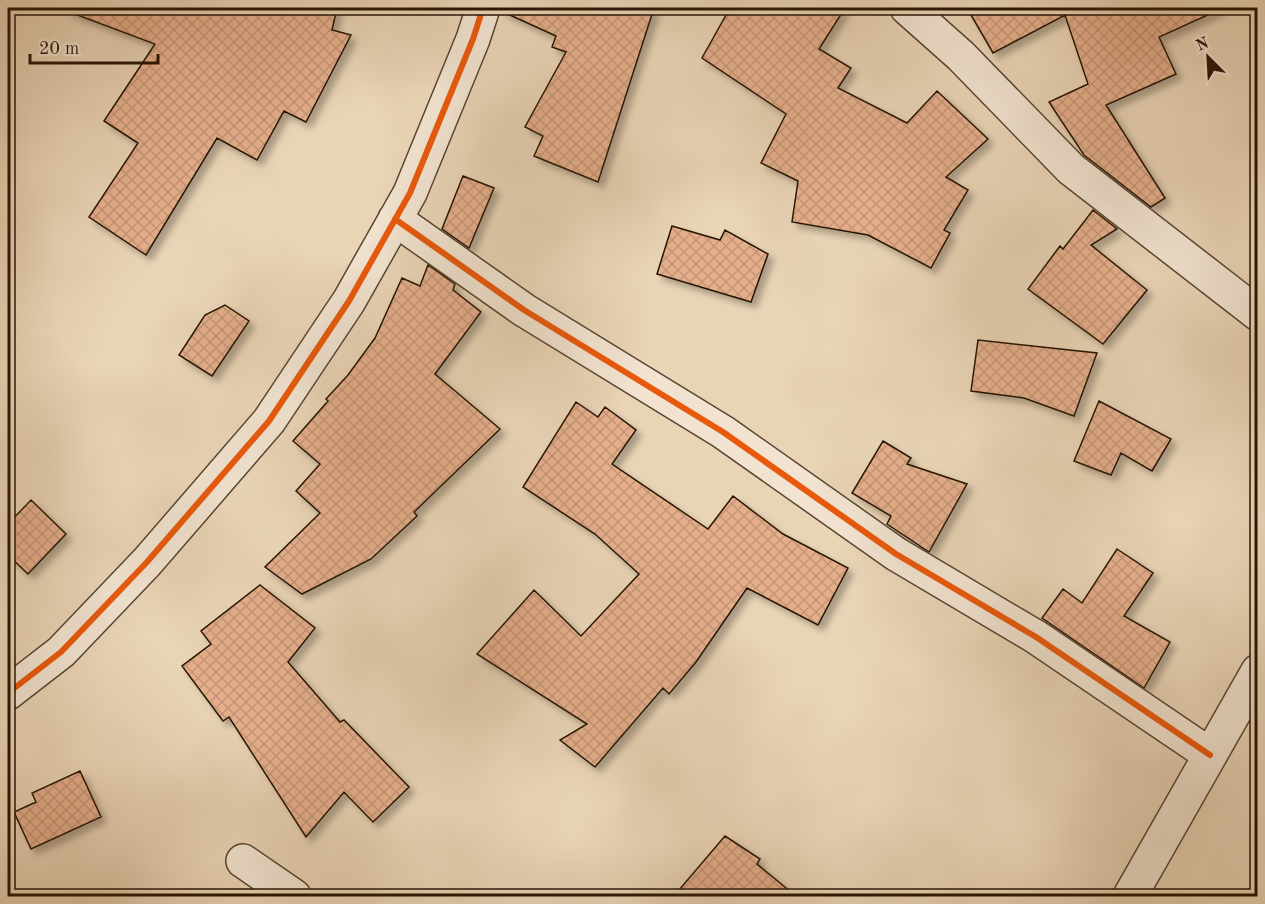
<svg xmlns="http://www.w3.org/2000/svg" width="1265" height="904" viewBox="0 0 1265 904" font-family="'Old Standard TT',serif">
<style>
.building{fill:url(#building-cross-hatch);stroke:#281505;stroke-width:1.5;filter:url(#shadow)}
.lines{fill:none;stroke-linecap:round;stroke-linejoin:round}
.street-casing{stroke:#584531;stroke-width:36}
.street{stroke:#f1e3d0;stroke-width:33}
.cycleway-casing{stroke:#f1e3d0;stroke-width:10}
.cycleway{stroke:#e8590c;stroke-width:6}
</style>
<defs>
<pattern id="building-cross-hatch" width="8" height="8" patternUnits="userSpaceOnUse" patternTransform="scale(1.5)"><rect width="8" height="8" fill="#e4ae8b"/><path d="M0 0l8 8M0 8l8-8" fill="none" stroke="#c49576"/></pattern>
<filter id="shadow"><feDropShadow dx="5.5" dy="5.5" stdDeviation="3" flood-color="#0004"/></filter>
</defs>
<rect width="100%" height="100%" fill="#e9d4b6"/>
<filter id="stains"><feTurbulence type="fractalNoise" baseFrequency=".00333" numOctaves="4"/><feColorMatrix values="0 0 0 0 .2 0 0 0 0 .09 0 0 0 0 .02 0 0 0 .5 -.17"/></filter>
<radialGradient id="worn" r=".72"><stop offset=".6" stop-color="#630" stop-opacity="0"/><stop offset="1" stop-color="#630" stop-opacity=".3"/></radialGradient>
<path class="building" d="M 68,8 L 337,8 L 332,30 L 351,35 L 306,122 L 284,111 L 257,160 L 217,138 L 146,255 L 89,217 L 138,143 L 104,121 L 155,44 L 67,11 Z
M 501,8 L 654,8 L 598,182 L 534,156 L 543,136 L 525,127 L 566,52 L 552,47 L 556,36 L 501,11 Z
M 730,8 L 845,8 L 819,49 L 851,68 L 838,88 L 907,123 L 937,91 L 988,139 L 946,177 L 968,190 L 944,230 L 950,233 L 931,268 L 868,235 L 792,222 L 798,181 L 761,163 L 786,114 L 702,58 Z
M 967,8 L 1223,8 L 1159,37 L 1176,74 L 1106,105 L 1165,198 L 1151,207 L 1084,155 L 1049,102 L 1088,84 L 1065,15 L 993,53 Z
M 463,176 L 494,188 L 469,248 L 442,229 Z
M 1093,210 L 1117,229 L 1091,245 L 1147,290 L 1103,344 L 1028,289 L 1060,246 L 1063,249 Z
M 672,226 L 720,240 L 725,230 L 768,254 L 751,302 L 657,274 Z
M 428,265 L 455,284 L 453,290 L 481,312 L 435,374 L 500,429 L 414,512 L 417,516 L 371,559 L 302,594 L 265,567 L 320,513 L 296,491 L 320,464 L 293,441 L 328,401 L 326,399 L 348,375 L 375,338 L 402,278 L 420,286 Z
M 225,305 L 249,321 L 212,376 L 179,355 L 205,315 Z
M 978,340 L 1097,353 L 1074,416 L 1024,398 L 971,391 Z
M 1099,401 L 1171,439 L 1152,471 L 1121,453 L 1111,475 L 1074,461 Z
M 576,402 L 598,417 L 605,407 L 636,430 L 612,464 L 708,529 L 733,496 L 783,534 L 848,568 L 818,625 L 747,588 L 696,662 L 669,694 L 663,688 L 595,767 L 560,740 L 587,724 L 477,654 L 534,590 L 581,636 L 639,574 L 595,534 L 523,487 Z
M 883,441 L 911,458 L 907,464 L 967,484 L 929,552 L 887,524 L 891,516 L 852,493 Z
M 31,500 L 66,534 L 28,574 L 8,555 L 8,524 Z
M 1117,549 L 1153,573 L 1124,616 L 1170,642 L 1144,688 L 1042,618 L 1063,589 L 1082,603 Z
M 260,585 L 315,628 L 288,662 L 340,722 L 344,720 L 409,787 L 373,822 L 344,792 L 306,837 L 229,717 L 223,721 L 182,666 L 211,644 L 201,631 Z
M 80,771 L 101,817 L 31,849 L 14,812 L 36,802 L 32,793 Z
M 725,836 L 760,859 L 757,864 L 797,897 L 673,897 Z"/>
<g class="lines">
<g class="street-casing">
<path id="street" d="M 907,8 L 961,56 L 1071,169 L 1258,314
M 395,219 L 524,310 L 723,432 L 896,554 L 1036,637 L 1210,755
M 8,693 L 61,652 L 147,562 L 269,421 L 349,301 L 410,193 L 473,39 L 483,8
M 243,861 L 294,896
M 1130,896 L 1258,671"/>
</g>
<use href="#street" class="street"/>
<g class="cycleway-casing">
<path id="cycleway" d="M 395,219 L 524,310 L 723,432 L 896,554 L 1036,637 L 1210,755
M 8,693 L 61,652 L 147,562 L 269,421 L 349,301 L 410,193 L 473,39 L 483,8"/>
</g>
<use href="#cycleway" class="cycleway"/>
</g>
<rect width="1265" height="904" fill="none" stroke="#e9d4b6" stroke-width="30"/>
<rect x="9" y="9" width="1247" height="886" fill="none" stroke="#281505" stroke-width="3"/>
<rect x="15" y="15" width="1235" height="874" fill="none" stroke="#281505" stroke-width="1.5"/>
<g transform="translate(1208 57) rotate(336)" stroke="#f1e3d0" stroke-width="4.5" paint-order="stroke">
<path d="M0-4.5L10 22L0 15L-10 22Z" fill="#281505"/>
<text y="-9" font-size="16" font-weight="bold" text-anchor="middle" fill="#281505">N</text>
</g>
<path d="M30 54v9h128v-9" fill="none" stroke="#281505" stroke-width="3"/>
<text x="39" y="54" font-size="18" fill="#281505" stroke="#f1e3d0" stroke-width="4.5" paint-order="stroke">20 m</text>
<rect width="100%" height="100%" filter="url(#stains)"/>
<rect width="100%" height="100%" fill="url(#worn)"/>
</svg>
